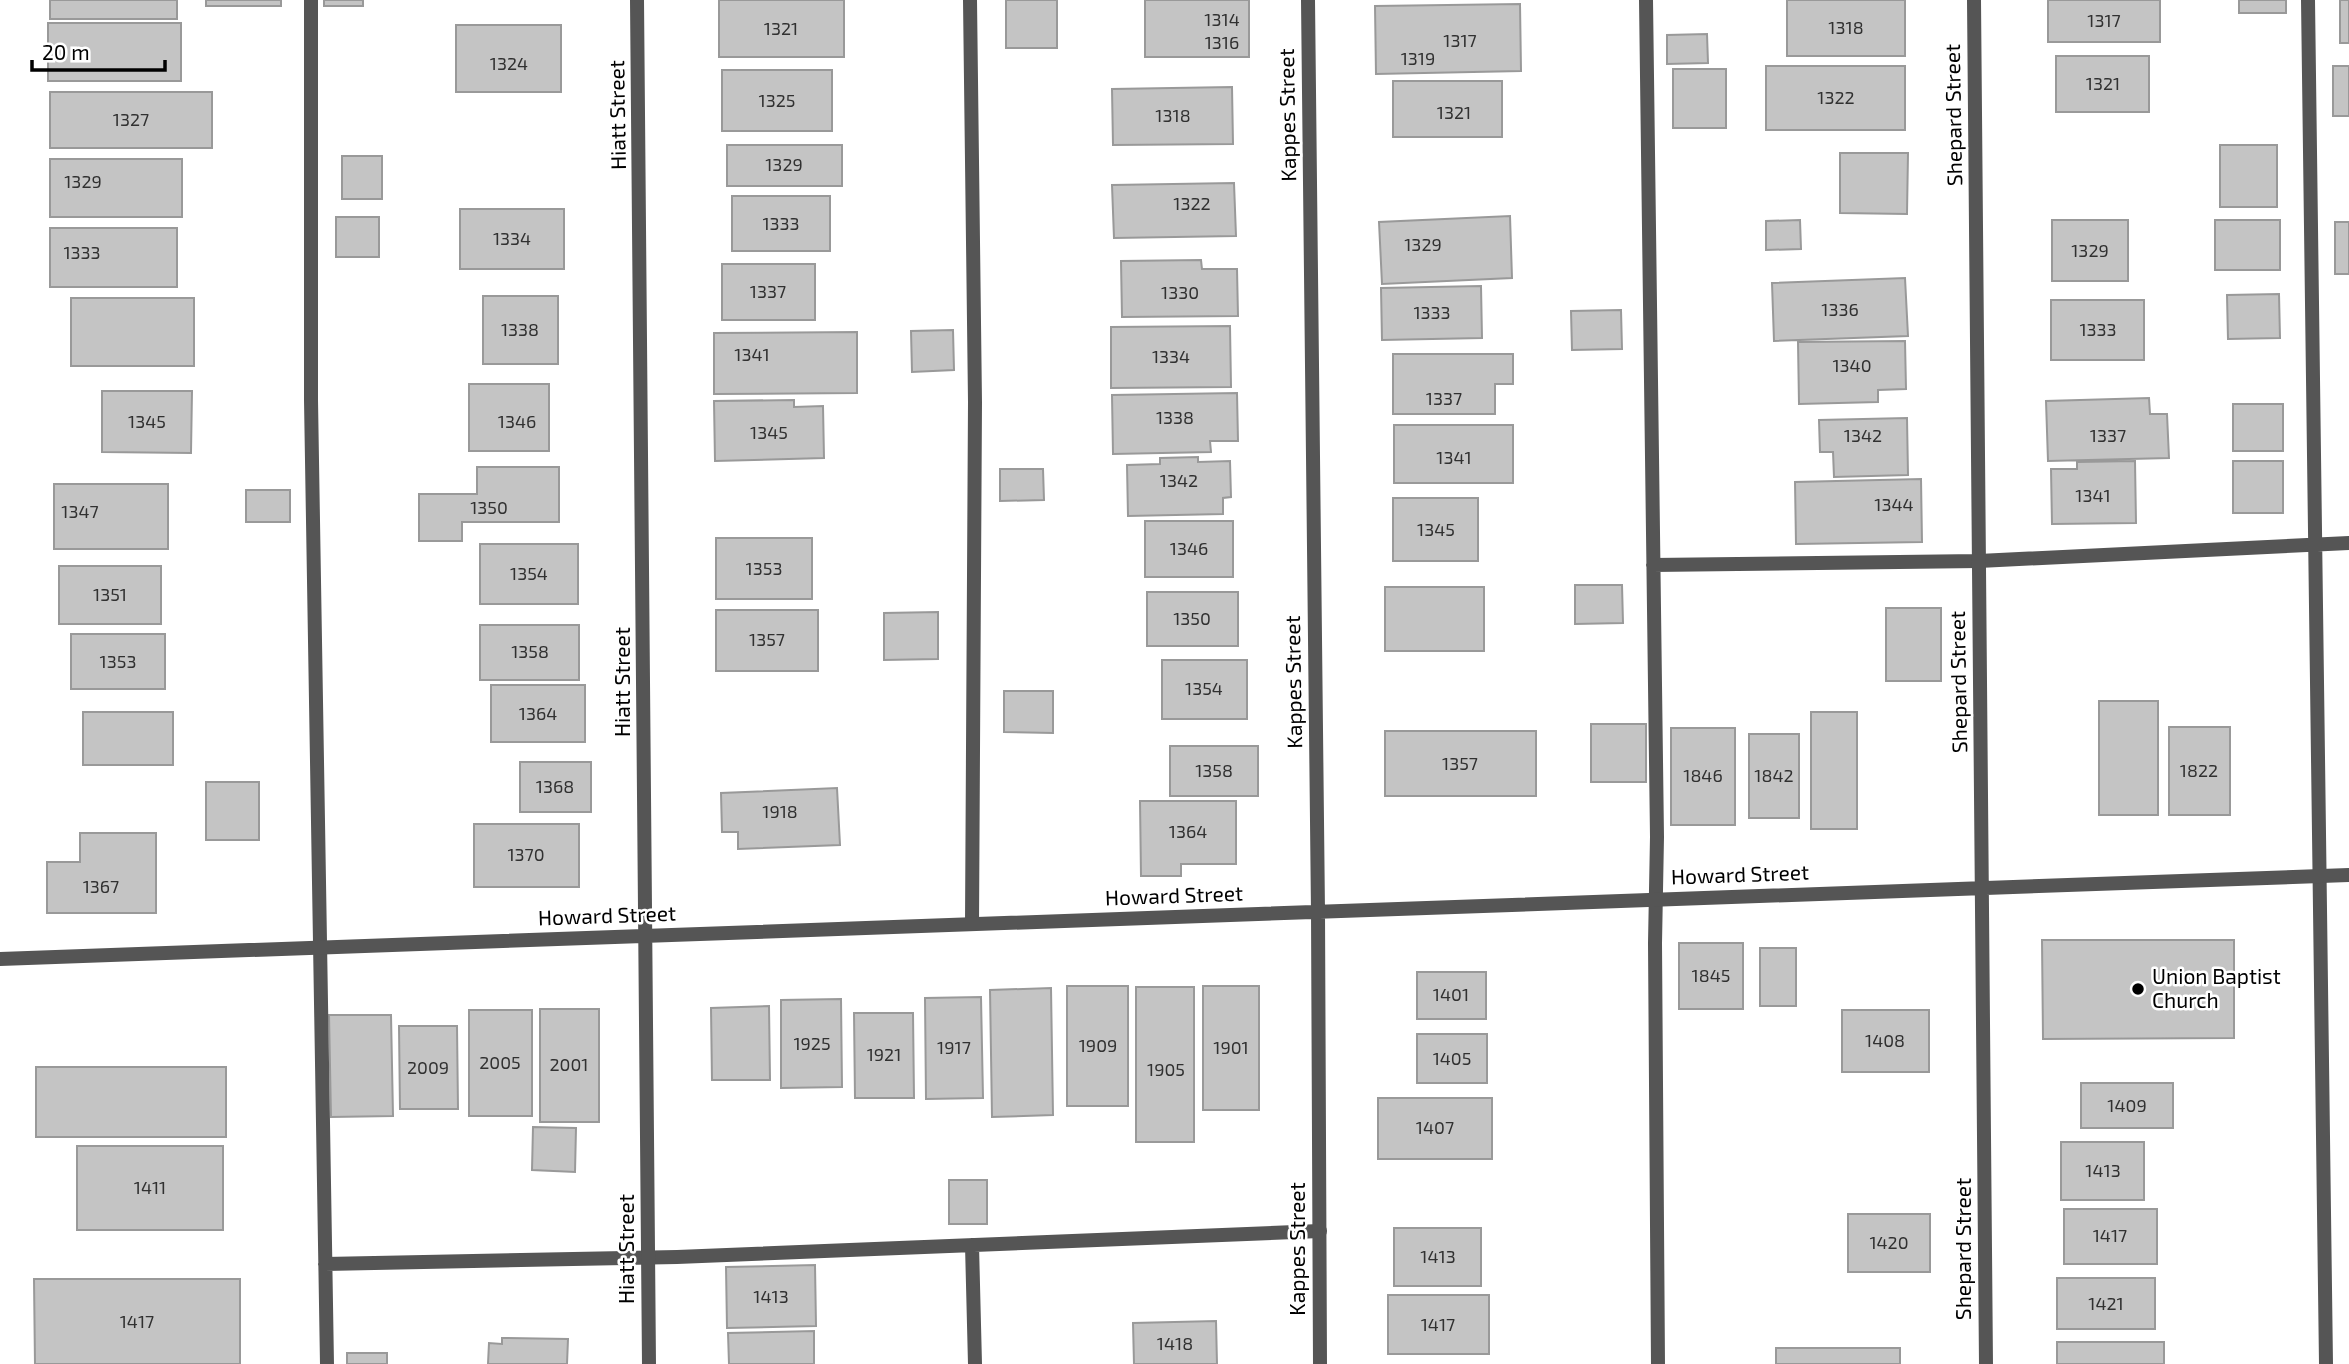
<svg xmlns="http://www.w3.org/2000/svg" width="2349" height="1364" viewBox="0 0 2349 1364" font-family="'Exo 2',sans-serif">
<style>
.building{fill:#c4c4c4;stroke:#999;stroke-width:2}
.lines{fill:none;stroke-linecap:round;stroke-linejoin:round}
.service{stroke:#555;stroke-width:14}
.minor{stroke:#555;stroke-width:14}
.poi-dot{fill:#000;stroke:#fff;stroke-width:2.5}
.labels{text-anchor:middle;stroke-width:5;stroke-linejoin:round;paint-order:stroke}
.number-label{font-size:18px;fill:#313131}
.street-label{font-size:21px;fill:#000;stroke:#fff}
.poi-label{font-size:21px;fill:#000;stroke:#fff;text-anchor:start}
</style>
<rect width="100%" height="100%" fill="#fff"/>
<path class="building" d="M 50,0 L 177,0 L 177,19 L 50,19 Z
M 206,0 L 281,0 L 281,6 L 206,6 Z
M 324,0 L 363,0 L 363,6 L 324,6 Z
M 719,0 L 844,0 L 844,57 L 719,57 Z
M 1006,0 L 1057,0 L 1057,48 L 1006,48 Z
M 1145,0 L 1249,0 L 1249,57 L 1145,57 Z
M 1787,0 L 1905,0 L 1905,56 L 1787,56 Z
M 2048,0 L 2160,0 L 2160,42 L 2048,42 Z
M 2239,0 L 2286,0 L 2286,13 L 2239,13 Z
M 2340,0 L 2349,0 L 2349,43 L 2340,43 Z
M 1520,4 L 1521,71 L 1376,74 L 1375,6 Z
M 48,23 L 181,23 L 181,81 L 48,81 Z
M 456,25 L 561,25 L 561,92 L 456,92 Z
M 1707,34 L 1708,63 L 1667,64 L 1667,35 Z
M 2056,56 L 2149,56 L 2149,112 L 2056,112 Z
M 1766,66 L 1905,66 L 1905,130 L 1766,130 Z
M 2333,66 L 2349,66 L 2349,116 L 2333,116 Z
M 1673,69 L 1726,69 L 1726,128 L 1673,128 Z
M 722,70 L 832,70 L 832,131 L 722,131 Z
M 1393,81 L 1502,81 L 1502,137 L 1393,137 Z
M 1232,87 L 1233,144 L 1113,145 L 1112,89 Z
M 50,92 L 212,92 L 212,148 L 50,148 Z
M 727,145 L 842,145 L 842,186 L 727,186 Z
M 2220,145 L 2277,145 L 2277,207 L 2220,207 Z
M 1840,153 L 1908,153 L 1907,214 L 1840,213 Z
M 342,156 L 382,156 L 382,199 L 342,199 Z
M 50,159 L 182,159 L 182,217 L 50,217 Z
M 1234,183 L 1236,236 L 1114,238 L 1112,185 Z
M 732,196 L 830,196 L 830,251 L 732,251 Z
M 460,209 L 564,209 L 564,269 L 460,269 Z
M 1510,216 L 1512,278 L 1382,284 L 1379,222 Z
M 336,217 L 379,217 L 379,257 L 336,257 Z
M 1800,220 L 1801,249 L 1766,250 L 1766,221 Z
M 2052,220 L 2128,220 L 2128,281 L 2052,281 Z
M 2215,220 L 2280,220 L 2280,270 L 2215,270 Z
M 2335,222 L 2349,222 L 2349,274 L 2335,274 Z
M 50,228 L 177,228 L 177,287 L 50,287 Z
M 1201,260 L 1202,269 L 1237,269 L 1238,316 L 1122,317 L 1121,261 Z
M 722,264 L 815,264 L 815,320 L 722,320 Z
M 1905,278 L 1908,336 L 1774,341 L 1772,283 Z
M 1481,286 L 1482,338 L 1382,340 L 1381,288 Z
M 2279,294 L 2280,338 L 2228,339 L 2227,295 Z
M 483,296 L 558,296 L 558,364 L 483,364 Z
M 71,298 L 194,298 L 194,366 L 71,366 Z
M 2051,300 L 2144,300 L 2144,360 L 2051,360 Z
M 1621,310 L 1622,349 L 1572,350 L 1571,311 Z
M 1230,326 L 1231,387 L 1111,388 L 1111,327 Z
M 953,330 L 954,370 L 912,372 L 911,331 Z
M 857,332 L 857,393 L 714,394 L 714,333 Z
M 1905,341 L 1906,389 L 1878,390 L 1878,402 L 1799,404 L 1798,342 Z
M 1393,354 L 1513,354 L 1513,384 L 1495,384 L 1495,414 L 1393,414 Z
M 469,384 L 549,384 L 549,451 L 469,451 Z
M 102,391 L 192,391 L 191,453 L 102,452 Z
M 1237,393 L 1238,441 L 1210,441 L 1211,452 L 1113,454 L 1112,395 Z
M 2149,398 L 2150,414 L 2167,414 L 2169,458 L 2048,461 L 2046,401 Z
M 794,400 L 794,407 L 823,406 L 824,458 L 715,461 L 714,401 Z
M 2233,404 L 2283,404 L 2283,451 L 2233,451 Z
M 1907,418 L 1908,475 L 1834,477 L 1833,452 L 1820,452 L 1819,420 Z
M 1394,425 L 1513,425 L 1513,483 L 1394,483 Z
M 1198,457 L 1198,462 L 1230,461 L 1231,497 L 1223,498 L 1223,514 L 1128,516 L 1127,465 L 1160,464 L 1160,458 Z
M 2135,461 L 2136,523 L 2052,524 L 2051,469 L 2077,469 L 2077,462 Z
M 2233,461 L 2283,461 L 2283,513 L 2233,513 Z
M 477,467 L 559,467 L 559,522 L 462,522 L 462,541 L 419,541 L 419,494 L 477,494 Z
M 1000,469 L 1043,469 L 1044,500 L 1000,501 Z
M 1921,479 L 1922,542 L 1796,544 L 1795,482 Z
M 54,484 L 168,484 L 168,549 L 54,549 Z
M 246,490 L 290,490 L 290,522 L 246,522 Z
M 1393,498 L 1478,498 L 1478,561 L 1393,561 Z
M 1145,521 L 1233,521 L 1233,577 L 1145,577 Z
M 716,538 L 812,538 L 812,599 L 716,599 Z
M 480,544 L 578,544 L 578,604 L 480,604 Z
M 59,566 L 161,566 L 161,624 L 59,624 Z
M 1575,585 L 1622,585 L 1623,623 L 1575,624 Z
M 1385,587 L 1484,587 L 1484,651 L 1385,651 Z
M 1147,592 L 1238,592 L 1238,646 L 1147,646 Z
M 1886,608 L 1941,608 L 1941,681 L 1886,681 Z
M 716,610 L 818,610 L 818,671 L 716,671 Z
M 938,612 L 938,659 L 884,660 L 884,613 Z
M 480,625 L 579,625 L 579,680 L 480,680 Z
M 71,634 L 165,634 L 165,689 L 71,689 Z
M 1162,660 L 1247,660 L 1247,719 L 1162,719 Z
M 491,685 L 585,685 L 585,742 L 491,742 Z
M 1004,691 L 1053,691 L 1053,733 L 1004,732 Z
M 2099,701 L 2158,701 L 2158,815 L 2099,815 Z
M 83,712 L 173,712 L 173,765 L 83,765 Z
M 1811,712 L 1857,712 L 1857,829 L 1811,829 Z
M 1591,724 L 1646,724 L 1646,782 L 1591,782 Z
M 2169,727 L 2230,727 L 2230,815 L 2169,815 Z
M 1671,728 L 1735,728 L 1735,825 L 1671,825 Z
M 1385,731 L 1536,731 L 1536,796 L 1385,796 Z
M 1749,734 L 1799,734 L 1799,818 L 1749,818 Z
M 1170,746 L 1258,746 L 1258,796 L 1170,796 Z
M 520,762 L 591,762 L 591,812 L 520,812 Z
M 206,782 L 259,782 L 259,840 L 206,840 Z
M 837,788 L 840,845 L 738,849 L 738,832 L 722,832 L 721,793 Z
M 1140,801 L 1236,801 L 1236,864 L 1181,864 L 1181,876 L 1141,876 Z
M 474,824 L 579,824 L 579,887 L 474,887 Z
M 80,833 L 156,833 L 156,913 L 47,913 L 47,862 L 80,862 Z
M 2042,940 L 2234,940 L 2234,1038 L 2043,1039 Z
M 1679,943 L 1743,943 L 1743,1009 L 1679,1009 Z
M 1760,948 L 1796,948 L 1796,1006 L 1760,1006 Z
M 1417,972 L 1486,972 L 1486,1019 L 1417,1019 Z
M 1067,986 L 1128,986 L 1128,1106 L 1067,1106 Z
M 1203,986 L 1259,986 L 1259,1110 L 1203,1110 Z
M 1136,987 L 1194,987 L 1194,1142 L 1136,1142 Z
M 1051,988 L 1053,1115 L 992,1117 L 990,990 Z
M 981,997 L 983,1098 L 926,1099 L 925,998 Z
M 841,999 L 842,1087 L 781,1088 L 781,1000 Z
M 769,1006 L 770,1080 L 712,1080 L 711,1008 Z
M 540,1009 L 599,1009 L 599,1122 L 540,1122 Z
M 469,1010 L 532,1010 L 532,1116 L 469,1116 Z
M 1842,1010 L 1929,1010 L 1929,1072 L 1842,1072 Z
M 854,1013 L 913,1013 L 914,1098 L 855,1098 Z
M 329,1015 L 391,1015 L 393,1116 L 331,1117 Z
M 399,1026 L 457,1026 L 458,1109 L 400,1109 Z
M 1417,1034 L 1487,1034 L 1487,1083 L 1417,1083 Z
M 36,1067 L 226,1067 L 226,1137 L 36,1137 Z
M 2081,1083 L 2173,1083 L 2173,1128 L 2081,1128 Z
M 1378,1098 L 1492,1098 L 1492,1159 L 1378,1159 Z
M 533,1127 L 576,1128 L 575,1172 L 532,1170 Z
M 2061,1142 L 2144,1142 L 2144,1200 L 2061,1200 Z
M 77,1146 L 223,1146 L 223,1230 L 77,1230 Z
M 949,1180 L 987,1180 L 987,1224 L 949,1224 Z
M 2064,1209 L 2157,1209 L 2157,1264 L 2064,1264 Z
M 1848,1214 L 1930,1214 L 1930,1272 L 1848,1272 Z
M 1394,1228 L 1481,1228 L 1481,1286 L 1394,1286 Z
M 815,1265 L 816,1326 L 727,1328 L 726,1267 Z
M 2057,1278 L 2155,1278 L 2155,1329 L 2057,1329 Z
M 34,1279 L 240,1279 L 240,1364 L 35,1364 Z
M 1388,1295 L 1489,1295 L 1489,1354 L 1388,1354 Z
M 1216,1321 L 1217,1364 L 1134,1364 L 1133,1323 Z
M 814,1331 L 814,1364 L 729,1364 L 728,1333 Z
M 502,1338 L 568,1339 L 567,1364 L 488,1364 L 489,1343 L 502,1344 Z
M 2057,1342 L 2164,1342 L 2164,1364 L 2057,1364 Z
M 1776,1348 L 1900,1348 L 1900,1364 L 1776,1364 Z
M 347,1353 L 387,1353 L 387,1364 L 347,1364 Z"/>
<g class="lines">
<path class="service" d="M 311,0 L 311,400 L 327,1364
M 970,0 L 975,402 L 972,924
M 1646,0 L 1657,837 L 1655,943 L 1658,1364
M 2308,0 L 2326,1364
M 1653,565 L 1979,561 L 2349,543
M 972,1245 L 975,1364
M 325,1264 L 677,1257 L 1320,1231"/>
<path class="minor" d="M 637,0 L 649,1364
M 1308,0 L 1318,912 L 1320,1364
M 1974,0 L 1986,1364
M 0,959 L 2349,875"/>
</g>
<circle class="poi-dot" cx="2138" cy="989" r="7"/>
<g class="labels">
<g class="number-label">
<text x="1222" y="26">1314</text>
<text x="2104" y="27">1317</text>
<text x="1846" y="34">1318</text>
<text x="781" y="35">1321</text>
<text x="1460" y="47">1317</text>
<text x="1222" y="49">1316</text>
<text x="1418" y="65">1319</text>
<text x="509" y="70">1324</text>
<text x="2103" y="90">1321</text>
<text x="1836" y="104">1322</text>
<text x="777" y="107">1325</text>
<text x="1454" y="119">1321</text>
<text x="1173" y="122">1318</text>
<text x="131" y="126">1327</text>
<text x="784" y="171">1329</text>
<text x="83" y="188">1329</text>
<text x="1192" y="210">1322</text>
<text x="781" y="230">1333</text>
<text x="512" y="245">1334</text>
<text x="1423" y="251">1329</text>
<text x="2090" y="257">1329</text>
<text x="82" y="259">1333</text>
<text x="768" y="298">1337</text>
<text x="1180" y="299">1330</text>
<text x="1840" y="316">1336</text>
<text x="1432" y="319">1333</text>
<text x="520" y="336">1338</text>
<text x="2098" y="336">1333</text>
<text x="752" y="361">1341</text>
<text x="1171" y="363">1334</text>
<text x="1852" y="372">1340</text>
<text x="1444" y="405">1337</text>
<text x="1175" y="424">1338</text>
<text x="147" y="428">1345</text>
<text x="517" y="428">1346</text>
<text x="769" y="439">1345</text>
<text x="1863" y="442">1342</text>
<text x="2108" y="442">1337</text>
<text x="1454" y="464">1341</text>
<text x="1179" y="487">1342</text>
<text x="2093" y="502">1341</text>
<text x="1894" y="511">1344</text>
<text x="489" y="514">1350</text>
<text x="80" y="518">1347</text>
<text x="1436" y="536">1345</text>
<text x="1189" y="555">1346</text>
<text x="764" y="575">1353</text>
<text x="529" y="580">1354</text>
<text x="110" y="601">1351</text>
<text x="1192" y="625">1350</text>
<text x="767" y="646">1357</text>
<text x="530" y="658">1358</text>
<text x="118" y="668">1353</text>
<text x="1204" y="695">1354</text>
<text x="538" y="720">1364</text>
<text x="1460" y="770">1357</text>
<text x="1214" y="777">1358</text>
<text x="2199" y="777">1822</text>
<text x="1703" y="782">1846</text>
<text x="1774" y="782">1842</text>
<text x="555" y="793">1368</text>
<text x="780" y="818">1918</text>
<text x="1188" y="838">1364</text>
<text x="526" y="861">1370</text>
<text x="101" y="893">1367</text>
<text x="1711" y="982">1845</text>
<text x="1451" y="1001">1401</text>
<text x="1885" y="1047">1408</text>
<text x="812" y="1050">1925</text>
<text x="1098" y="1052">1909</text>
<text x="954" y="1054">1917</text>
<text x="1231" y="1054">1901</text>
<text x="884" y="1061">1921</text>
<text x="1452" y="1065">1405</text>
<text x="500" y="1069">2005</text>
<text x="569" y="1071">2001</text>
<text x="428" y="1074">2009</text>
<text x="1166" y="1076">1905</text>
<text x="2127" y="1112">1409</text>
<text x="1435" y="1134">1407</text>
<text x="2103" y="1177">1413</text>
<text x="150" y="1194">1411</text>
<text x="2110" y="1242">1417</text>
<text x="1889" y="1249">1420</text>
<text x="1438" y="1263">1413</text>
<text x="771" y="1303">1413</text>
<text x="2106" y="1310">1421</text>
<text x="137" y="1328">1417</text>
<text x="1438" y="1331">1417</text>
<text x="1175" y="1350">1418</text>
</g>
<g class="street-label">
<text transform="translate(618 115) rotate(-91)" y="7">Hiatt Street</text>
<text transform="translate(1288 115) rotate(-91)" y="7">Kappes Street</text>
<text transform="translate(1954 115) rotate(-91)" y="7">Shepard Street</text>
<text transform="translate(623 682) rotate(-90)" y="7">Hiatt Street</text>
<text transform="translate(1294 682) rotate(-91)" y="7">Kappes Street</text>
<text transform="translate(1959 682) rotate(-91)" y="7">Shepard Street</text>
<text transform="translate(1740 875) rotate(-2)" y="7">Howard Street</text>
<text transform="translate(1174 896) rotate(-2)" y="7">Howard Street</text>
<text transform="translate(607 916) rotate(-2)" y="7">Howard Street</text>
<text transform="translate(627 1249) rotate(-90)" y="7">Hiatt Street</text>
<text transform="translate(1298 1249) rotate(-90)" y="7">Kappes Street</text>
<text transform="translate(1964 1249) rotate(-90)" y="7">Shepard Street</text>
</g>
<g class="poi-label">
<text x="2152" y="984">Union Baptist<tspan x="2152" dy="24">Church</tspan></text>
</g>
</g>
<path d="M32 60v10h133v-10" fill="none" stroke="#000000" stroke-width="3.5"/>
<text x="42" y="60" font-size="21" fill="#000000" stroke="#ffffff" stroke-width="5" paint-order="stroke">20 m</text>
</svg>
